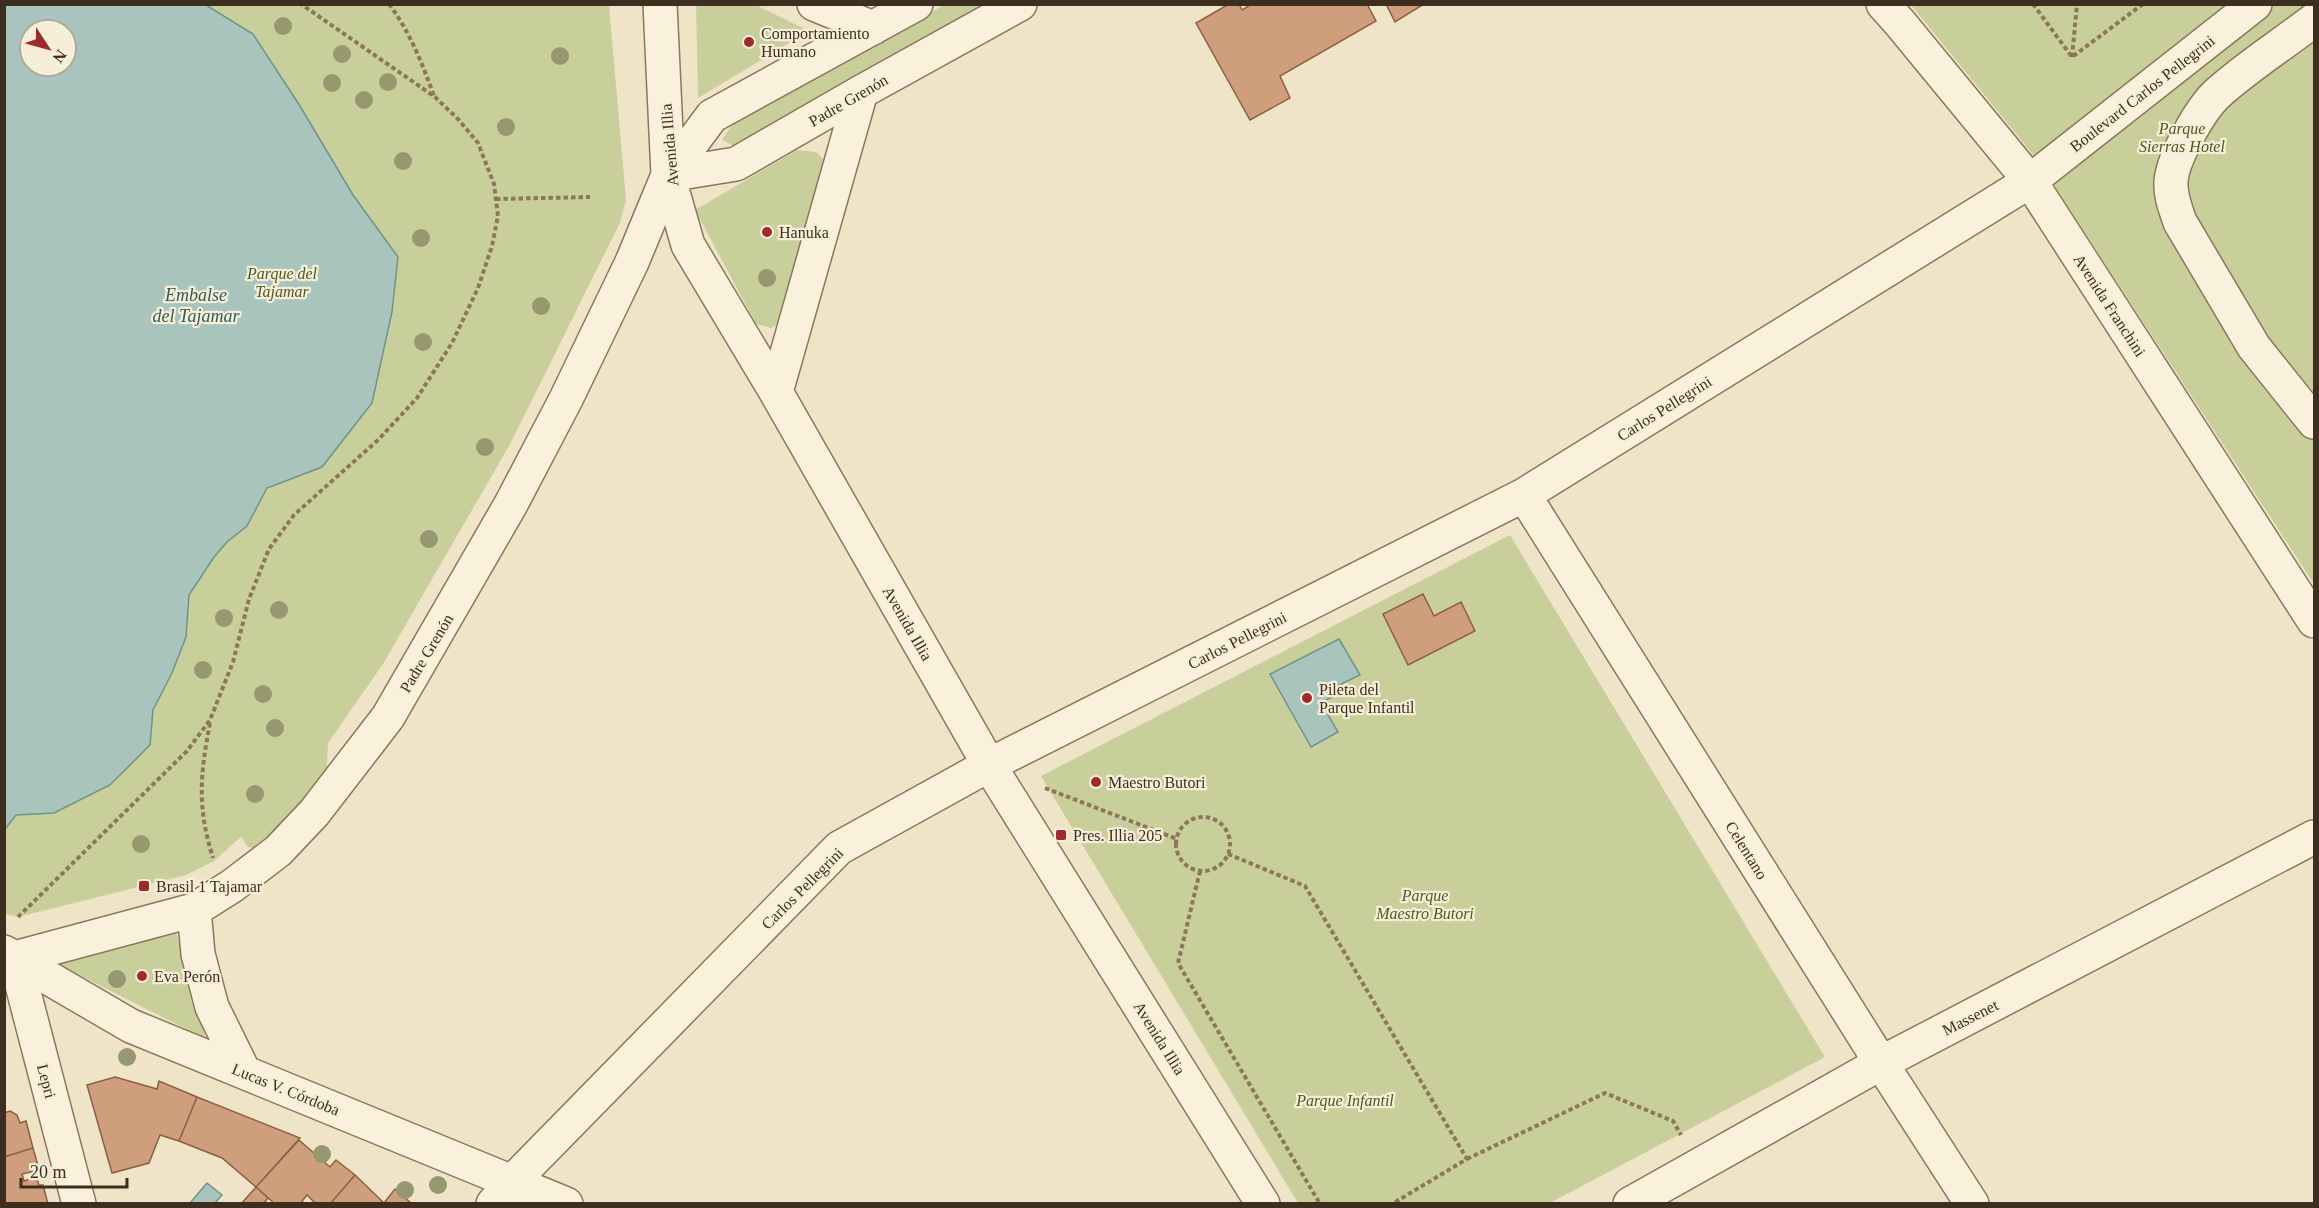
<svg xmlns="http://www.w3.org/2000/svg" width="2319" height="1208" viewBox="0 0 2319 1208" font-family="Georgia,serif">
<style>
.green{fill:#c9cf9b;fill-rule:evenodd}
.water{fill:#a9c4bc;stroke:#6f938a;stroke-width:1.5;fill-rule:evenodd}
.building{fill:#cf9f7d;stroke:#8d5f41;stroke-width:1.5}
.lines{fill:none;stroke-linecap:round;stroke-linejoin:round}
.minor-casing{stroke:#8d765c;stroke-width:36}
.path{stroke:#8d765c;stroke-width:4;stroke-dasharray:4.5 3;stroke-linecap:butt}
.minor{stroke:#faf1dc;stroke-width:33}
.tree{fill:#96986f}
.poi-dot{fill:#9e2a2b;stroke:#f7eed8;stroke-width:2}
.labels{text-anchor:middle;stroke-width:4.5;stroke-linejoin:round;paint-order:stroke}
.poi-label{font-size:16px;fill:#3d2e20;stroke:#f7eed8;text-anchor:start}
.street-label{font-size:16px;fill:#3d2e20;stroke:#f7eed8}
.park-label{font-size:16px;font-style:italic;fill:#4d5a26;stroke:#f7eed8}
.water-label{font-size:18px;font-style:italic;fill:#2f5d5a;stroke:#f7eed8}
</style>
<rect width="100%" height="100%" fill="#f0e4c8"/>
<path class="green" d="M 5,5 L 609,5 L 626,200 L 620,223 L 509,446 L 383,664 L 328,743 L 326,788 L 266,851 L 248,847 L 241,837 L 214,861 L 186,875 L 18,917 L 5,914 L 5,829 L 16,815 ZM 30,30 L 66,30 L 66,66 L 30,66 Z
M 696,5 L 756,5 L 809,31 L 698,98 Z
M 944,5 L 995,5 L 738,148 L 722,140 L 734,122 Z
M 1911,5 L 2314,5 L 2314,584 L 2039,162 Z
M 797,150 L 816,152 L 829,164 L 782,322 L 771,328 L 756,324 L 695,210 Z
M 1510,535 L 1825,1057 L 1550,1203 L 1298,1203 L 1041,776 Z
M 176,931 L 206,1039 L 47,959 Z"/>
<path class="water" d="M 5,4 L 206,5 L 253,34 L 300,106 L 353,195 L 398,257 L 392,312 L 372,403 L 322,467 L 267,488 L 247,526 L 227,542 L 214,557 L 189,595 L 186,637 L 172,673 L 153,710 L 150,745 L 110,785 L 54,813 L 16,815 L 5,829 ZM 30,30 L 66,30 L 66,66 L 30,66 Z
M 1339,639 L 1360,675 L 1337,686 L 1341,692 L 1321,703 L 1338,732 L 1311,747 L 1270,674 Z
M 207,1183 L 222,1195 L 215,1203 L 190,1203 Z"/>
<path class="building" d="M 1229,4 L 1239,4 L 1242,10 L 1252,4 L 1367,4 L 1376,21 L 1280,76 L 1290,98 L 1250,120 L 1196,23 Z
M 1386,4 L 1424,4 L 1395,22 Z
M 1423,594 L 1434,616 L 1461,602 L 1475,631 L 1408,665 L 1383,614 Z
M 115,1077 L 157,1089 L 159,1081 L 197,1097 L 179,1141 L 160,1135 L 149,1163 L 112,1173 L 87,1085 Z
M 197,1097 L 300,1138 L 256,1187 L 222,1158 L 179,1141 Z
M 10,1111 L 17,1115 L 20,1123 L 26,1121 L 33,1148 L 4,1157 L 4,1113 Z
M 299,1140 L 330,1167 L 336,1160 L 355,1175 L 330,1204 L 316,1204 L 307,1195 L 300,1204 L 275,1204 L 256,1187 Z
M 33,1148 L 39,1170 L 22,1174 L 24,1181 L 36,1177 L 39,1185 L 43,1185 L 48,1204 L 4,1204 L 4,1157 Z
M 355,1175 L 384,1203 L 395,1189 L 412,1204 L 330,1204 Z
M 256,1187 L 268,1198 L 263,1204 L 241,1204 Z"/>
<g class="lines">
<g class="minor-casing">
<path id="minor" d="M 660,4 L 668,175 L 688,245 L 776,392 L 989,765 L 1263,1204
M 814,4 L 873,28
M 1883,4 L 1900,23 L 2030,181 L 2314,621
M 2314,20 C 2283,44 2248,66 2218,93 C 2201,108 2172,159 2171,182 C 2170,196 2176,210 2180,222 L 2254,347 L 2314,422
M 668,175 L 736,164 L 861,92 L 1020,4
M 776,392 L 861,92
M 1524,495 L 1881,1063 L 1972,1204
M 194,910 L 198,954 L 212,1007 L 244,1072
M 4,952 L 131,1026 L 566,1204
M 4,958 L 15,958 L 194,910 L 232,886 L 278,851 L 314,813 L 388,717 L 511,504 L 566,399 L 632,262 L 668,175 L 712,116 L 916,4
M 15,958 L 79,1204
M 493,1204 L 512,1182 L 839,848 L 989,765 L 1524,495 L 2030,181 L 2255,4
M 1630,1204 L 1881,1063 L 2314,837"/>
</g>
<path class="path" d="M 389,4 C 410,32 422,63 434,96
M 2033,4 L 2072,57 L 2143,4
M 2072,57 L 2077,4
M 496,199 L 590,197
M 210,723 C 200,775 197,807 213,858
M 1045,788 L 1177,839
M1176 844a27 27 0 1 1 54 0a27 27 0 1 1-54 0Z
M 1228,854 L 1305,886 L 1467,1159 L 1392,1204
M 1200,871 L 1178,963 L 1320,1204
M 18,917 L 187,751 L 210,720 L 233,662 L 249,599 L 269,549 L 294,515 L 379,439 L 417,398 L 452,343 L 478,288 L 492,246 L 498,216 L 494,184 L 478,143 L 458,119 L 435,97 L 301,4
M 1467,1159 L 1605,1093 L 1673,1121 L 1681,1135"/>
<use href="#minor" class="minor"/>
</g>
<g class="tree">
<circle cx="283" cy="26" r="9"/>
<circle cx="342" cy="54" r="9"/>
<circle cx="560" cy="56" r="9"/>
<circle cx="388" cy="82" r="9"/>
<circle cx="332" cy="83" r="9"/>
<circle cx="364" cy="100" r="9"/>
<circle cx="506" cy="127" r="9"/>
<circle cx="403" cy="161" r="9"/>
<circle cx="421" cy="238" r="9"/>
<circle cx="767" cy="278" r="9"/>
<circle cx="541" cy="306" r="9"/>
<circle cx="423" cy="342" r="9"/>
<circle cx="485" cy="447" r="9"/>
<circle cx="429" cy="539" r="9"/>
<circle cx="279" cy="610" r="9"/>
<circle cx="224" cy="618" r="9"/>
<circle cx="203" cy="670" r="9"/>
<circle cx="263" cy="694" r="9"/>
<circle cx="275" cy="728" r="9"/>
<circle cx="255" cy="794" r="9"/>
<circle cx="141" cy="844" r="9"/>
<circle cx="117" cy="979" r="9"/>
<circle cx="127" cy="1057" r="9"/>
<circle cx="322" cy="1154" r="9"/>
<circle cx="438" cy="1185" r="9"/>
<circle cx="405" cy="1190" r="9"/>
</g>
<g class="poi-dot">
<circle cx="749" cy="42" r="6"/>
<circle cx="767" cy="232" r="6"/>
<circle cx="1307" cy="698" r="6"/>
<circle cx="1096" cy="782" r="6"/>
<rect x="1055" y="829" width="12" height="12" rx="3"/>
<rect x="138" y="880" width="12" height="12" rx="3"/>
<circle cx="142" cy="976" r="6"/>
</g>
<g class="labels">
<g class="poi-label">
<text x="761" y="39">Comportamiento<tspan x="761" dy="18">Humano</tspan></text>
<text x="779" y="238">Hanuka</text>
<text x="1319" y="695">Pileta del<tspan x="1319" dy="18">Parque Infantil</tspan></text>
<text x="1108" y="788">Maestro Butori</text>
<text x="1073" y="841">Pres. Illia 205</text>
<text x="156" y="892">Brasil 1 Tajamar</text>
<text x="154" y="982">Eva Perón</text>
</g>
<g class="street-label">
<text transform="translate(2142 93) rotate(-38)" y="6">Boulevard Carlos Pellegrini</text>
<text transform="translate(848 100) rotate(-30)" y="6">Padre Grenón</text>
<text transform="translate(669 145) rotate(-95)" y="6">Avenida Illia</text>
<text transform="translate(2110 305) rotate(57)" y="6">Avenida Franchini</text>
<text transform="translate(1664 408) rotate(-32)" y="6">Carlos Pellegrini</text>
<text transform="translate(908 623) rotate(60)" y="6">Avenida Illia</text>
<text transform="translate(1237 640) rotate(-27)" y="6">Carlos Pellegrini</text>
<text transform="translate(426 653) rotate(-59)" y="6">Padre Grenón</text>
<text transform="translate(1747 850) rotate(58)" y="6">Celentano</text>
<text transform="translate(802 888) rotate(-45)" y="6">Carlos Pellegrini</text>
<text transform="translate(1970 1017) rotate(-27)" y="6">Massenet</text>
<text transform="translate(1160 1038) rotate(58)" y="6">Avenida Illia</text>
<text transform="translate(47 1081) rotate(75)" y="6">Lepri</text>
<text transform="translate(286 1089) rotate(22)" y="6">Lucas V. Córdoba</text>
</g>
<g class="park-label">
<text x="2182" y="134">Parque<tspan x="2182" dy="18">Sierras Hotel</tspan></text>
<text x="282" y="279">Parque del<tspan x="282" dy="18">Tajamar</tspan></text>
<text x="1425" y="901">Parque<tspan x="1425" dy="18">Maestro Butori</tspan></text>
<text x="1345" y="1106">Parque Infantil</text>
</g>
<g class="water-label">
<text x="196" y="301">Embalse<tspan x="196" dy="21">del Tajamar</tspan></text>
</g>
</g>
<rect width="2319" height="1208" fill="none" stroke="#3d2e20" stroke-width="12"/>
<g transform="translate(48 48) rotate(126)"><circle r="28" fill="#f7eed8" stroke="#ada18e" stroke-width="1.5"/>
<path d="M0-4.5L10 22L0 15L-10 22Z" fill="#9e2a2b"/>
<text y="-9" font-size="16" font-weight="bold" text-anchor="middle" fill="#3d2e20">N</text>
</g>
<path d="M21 1178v9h106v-9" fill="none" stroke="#3d2e20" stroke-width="3"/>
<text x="30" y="1178" font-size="18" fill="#3d2e20" stroke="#f7eed8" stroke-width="4.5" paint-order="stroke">20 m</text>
</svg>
